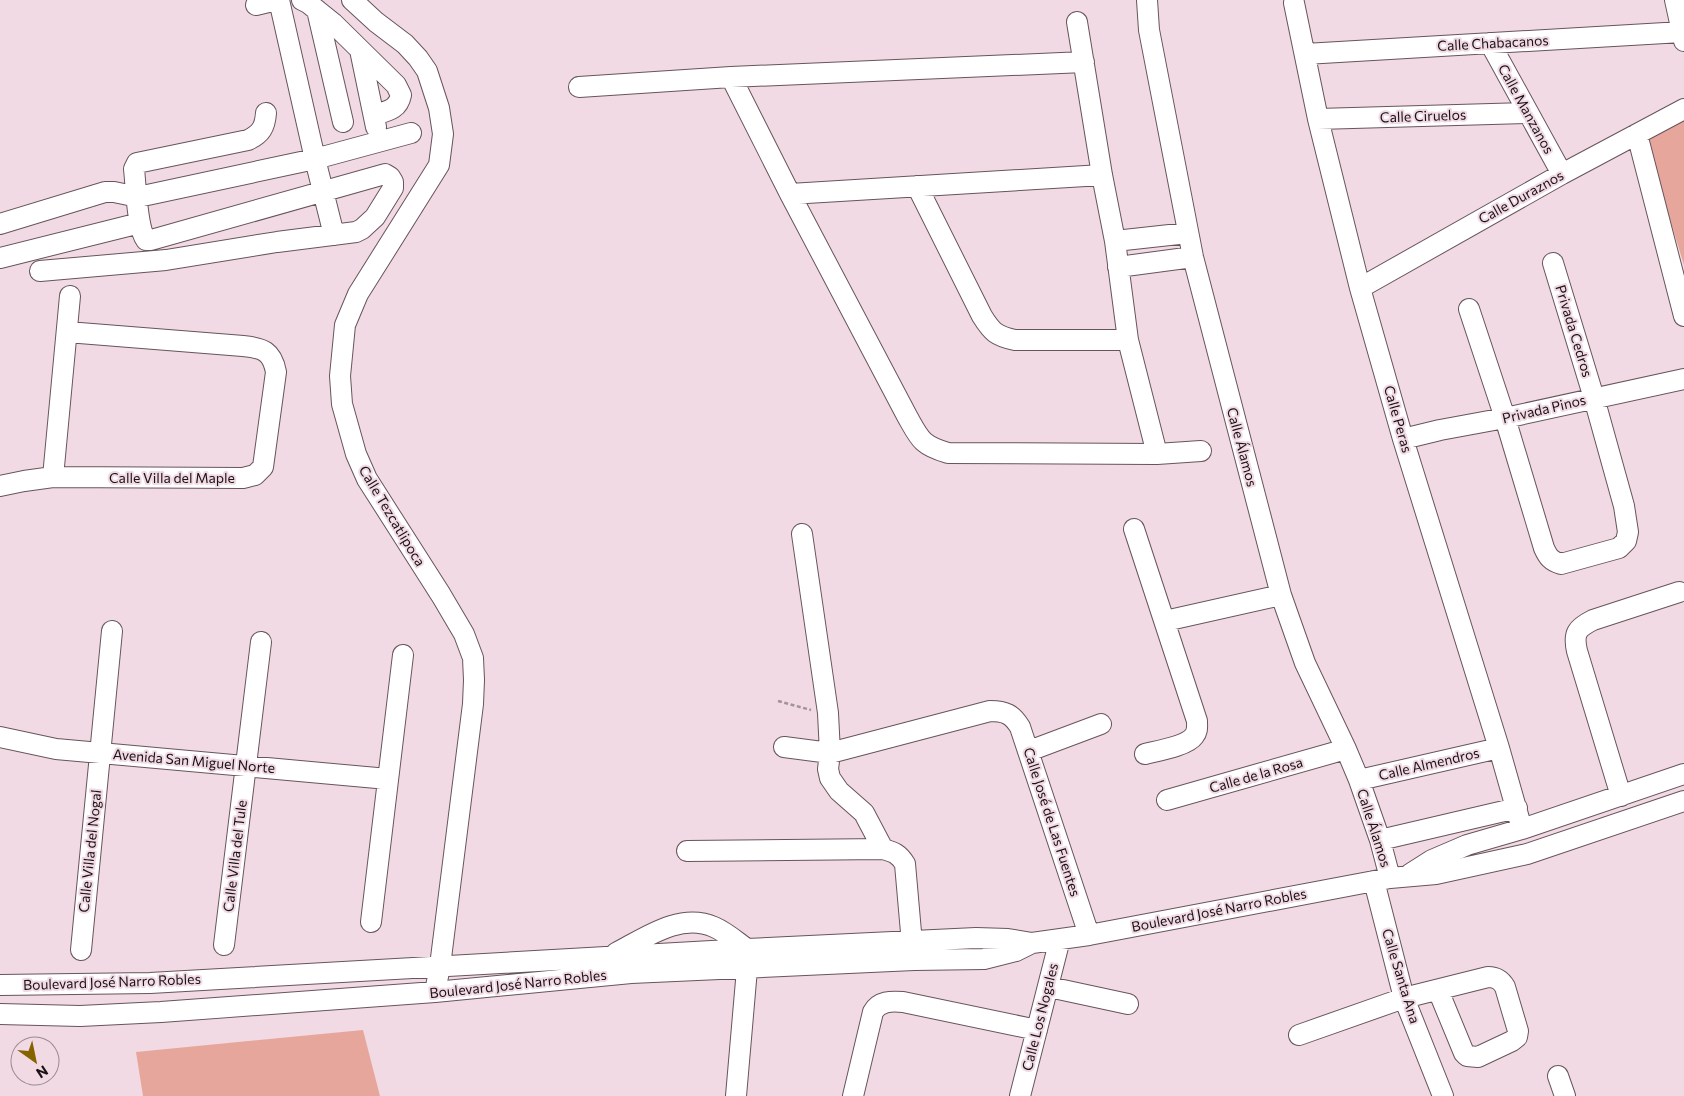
<svg xmlns="http://www.w3.org/2000/svg" width="1684" height="1096" viewBox="0 0 1684 1096" font-family="Commissioner,sans-serif">
<style>
.green{fill:#e7a69c}
.lines{fill:none;stroke-linecap:round;stroke-linejoin:round}
.minor-casing{stroke:#68545c;stroke-width:22}
.path{stroke:#a49299;stroke-width:2.5;stroke-dasharray:4 2.5;stroke-linecap:butt}
.minor{stroke:#fff;stroke-width:20}
.labels{text-anchor:middle;stroke-width:4;stroke-linejoin:round;paint-order:stroke}
.street-label{font-size:14px;fill:#1a1215;stroke:#f1dae3}
</style>
<rect width="100%" height="100%" fill="#f1dae3"/>
<path class="green" d="M 1684,115 L 1684,265 L 1645,138 Z
M 363,1030 L 380,1096 L 143,1096 L 136,1052 Z"/>
<g class="lines">
<g class="minor-casing">
<path id="minor" d="M 279,0 L 315,159 L 334,235
M 302,0 L 308,3 L 333,23 L 396,85 L 401,95 C 398,110 387,111 374,115
M 352,0 L 376,22 L 405,44 L 418,58 L 427,71 L 439,108 L 443,134 L 439,165 L 358,294 L 345,325 L 340,376 L 342,404 L 356,454 L 367,479 L 441,595 L 464,634 L 473,658 L 474,680 L 473,704 L 440,966 L 435,992
M 1147,0 L 1149,30 L 1193,257 L 1281,595 L 1305,663 L 1346,749 L 1359,780 L 1380,840 L 1390,878
M 1675,0 L 1684,41
M 1294,3 L 1318,119 L 1360,288 L 1403,439 L 1499,748 L 1522,829
M 256,5 L 277,0
M 317,10 L 343,122
M 1077,22 L 1102,175 L 1115,241 L 1128,340 L 1157,454
M 1490,43 L 1562,174
M 360,50 L 376,127
M 1305,54 L 1682,32
M 731,77 L 790,194 L 907,416 C 920,439 921,445 948,453 L 1157,454 L 1201,451
M 579,87 L 731,77 L 1084,62
M 1318,119 L 1528,113
M 1637,134 L 1684,316
M 917,186 L 982,316 C 992,332 996,336 1015,340 L 1128,340
M 790,194 L 1102,175
M 0,224 L 105,192 L 114,192 L 138,197 L 315,159 L 411,133
M 1115,241 L 1188,233
M 0,258 L 140,223
M 1118,267 L 1193,257
M 40,271 L 166,260 L 277,242 L 356,232 L 362,229 L 375,217 L 393,188 L 393,182 L 390,177 L 385,174 L 151,240 L 146,240 C 137,228 136,186 134,169 L 137,163 L 248,140 C 261,134 265,127 266,113
M 1360,288 L 1562,174 L 1684,109
M 1469,309 L 1505,418 L 1544,548 C 1548,557 1551,561 1561,564 L 1619,548 L 1626,541 L 1628,532 L 1624,506 L 1594,398 L 1553,263
M 1403,439 L 1440,430 L 1505,418 L 1684,379
M 53,477 L 70,296
M 0,486 L 24,481 L 53,477 L 243,478 L 255,475 L 263,467 L 276,372 C 272,351 263,348 243,346 L 67,332
M 1134,529 L 1197,721 C 1197,727 1198,731 1194,736 C 1187,746 1157,751 1145,754
M 802,534 L 828,713 L 830,753 L 828,769 L 830,778 L 839,791 L 864,813 L 883,849
M 1165,621 L 1281,595
M 0,737 L 56,749 L 388,779
M 784,747 L 830,753 L 990,711 C 1005,711 1012,714 1020,727 L 1089,935
M 1029,751 L 1101,724
M 1359,780 L 1499,748
M 1621,796 L 1577,651 C 1573,633 1577,628 1593,620 L 1679,592
M 1167,800 L 1346,749
M 1380,840 L 1517,808
M 687,851 L 883,849 C 894,852 899,854 905,864 L 913,955
M 1410,874 L 1432,860 L 1467,845 L 1522,829 L 1684,774
M 1374,881 L 1404,998 L 1443,1096
M 371,922 L 403,655
M 224,945 L 261,642
M 81,950 L 112,631
M 616,953 C 645,938 680,912 714,927 C 726,932 737,942 747,949 L 747,969 L 736,1096
M 0,985 L 150,983 L 747,949 L 976,938 L 1008,939 L 1032,943 L 1089,935 L 1390,878 L 1436,874 L 1527,854 L 1684,801
M 1049,987 L 1128,1004
M 0,1014 L 80,1016 L 161,1012 L 435,992 L 631,973 L 914,960 L 984,959 L 1016,951 L 1032,943
M 1299,1035 L 1404,998 L 1488,977 C 1496,977 1501,980 1505,987 L 1518,1031 L 1517,1037 L 1512,1041 L 1478,1057 L 1467,1056 L 1464,1053 L 1438,990
M 1558,1076 L 1565,1096
M 853,1096 L 873,1012 C 879,1001 891,1001 903,1002 L 1037,1030
M 1020,1096 L 1060,939"/>
</g>
<path class="path" d="M 778,701 L 811,710"/>
<use href="#minor" class="minor"/>
</g>
<g class="labels">
<g class="street-label">
<text transform="translate(1493 43) rotate(-3)" y="5">Calle Chabacanos</text>
<text transform="translate(1526 109) rotate(61)" y="5">Calle Manzanos</text>
<text transform="translate(1423 116) rotate(-2)" y="5">Calle Ciruelos</text>
<text transform="translate(1521 197) rotate(-29)" y="5">Calle Duraznos</text>
<text transform="translate(1574 331) rotate(73)" y="5">Privada Cedros</text>
<text transform="translate(1544 409) rotate(-13)" y="5">Privada Pinos</text>
<text transform="translate(1398 419) rotate(74)" y="5">Calle Peras</text>
<text transform="translate(1242 447) rotate(75)" y="5">Calle Álamos</text>
<text x="172" y="483">Calle Villa del Maple</text>
<text transform="translate(392 516) rotate(59)" y="5">Calle Tezcatlipoca</text>
<text transform="translate(194 761) rotate(5)" y="5">Avenida San Miguel Norte</text>
<text transform="translate(1429 764) rotate(-13)" y="5">Calle Almendros</text>
<text transform="translate(1256 775) rotate(-16)" y="5">Calle de la Rosa</text>
<text transform="translate(1052 822) rotate(72)" y="5">Calle José de Las Fuentes</text>
<text transform="translate(1374 828) rotate(72)" y="5">Calle Álamos</text>
<text transform="translate(90 851) rotate(-84)" y="5">Calle Villa del Nogal</text>
<text transform="translate(235 856) rotate(-83)" y="5">Calle Villa del Tule</text>
<text transform="translate(1219 910) rotate(-11)" y="5">Boulevard José Narro Robles</text>
<text transform="translate(1401 976) rotate(73)" y="5">Calle Santa Ana</text>
<text transform="translate(112 982) rotate(-2)" y="5">Boulevard José Narro Robles</text>
<text transform="translate(518 984) rotate(-6)" y="5">Boulevard José Narro Robles</text>
<text transform="translate(1040 1017) rotate(-76)" y="5">Calle Los Nogales</text>
</g>
</g>
<g transform="translate(35 1061) rotate(147)"><circle r="24" fill="#f1dae3" stroke="#9b8a91"/>
<path d="M0-4L9 19L0 12L-9 19Z" fill="#876300"/>
<text y="-8" font-size="14" font-weight="bold" text-anchor="middle" fill="#1a1215">N</text>
</g>
</svg>
